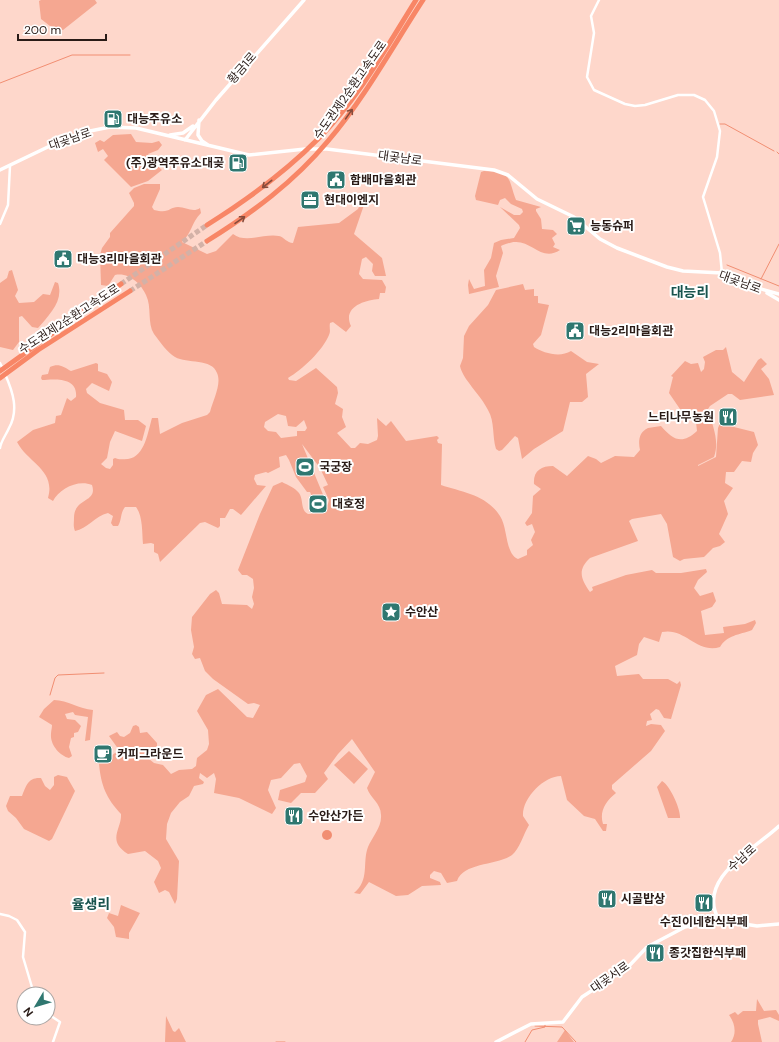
<svg xmlns="http://www.w3.org/2000/svg" width="779" height="1042" viewBox="0 0 779 1042" font-family="'DM Sans','Noto Sans KR',sans-serif">
<style>
.green{fill:#f5a791;fill-rule:evenodd}
.water{fill:#f18e72}
.lines{fill:none;stroke-linecap:round;stroke-linejoin:round}
.stream{stroke:#f18e72;stroke-width:1}
.highway-tunnel{stroke:#d3b1a7;stroke-width:5;stroke-dasharray:5 2.5;stroke-linecap:butt}
.street{stroke:#fff;stroke-width:2.5}
.secondary{stroke:#fff;stroke-width:3.5}
.highway{stroke:#f88666;stroke-width:5}
.oneway{stroke:#864b3b}
.labels{text-anchor:middle;stroke-width:4;stroke-linejoin:round;paint-order:stroke}
.street-label{font-size:12px;fill:#291b17;stroke:#fff}
.poi-label{font-size:12px;font-weight:bold;fill:#291b17;stroke:#fff;text-anchor:start}
.quarter-label{font-size:14px;font-weight:bold;fill:#18534d;stroke:#fff}
</style>
<rect width="100%" height="100%" fill="#fed7cb"/>
<path class="green" d="M 41,0 L 95,0 L 97,3 L 63,30 L 50,26 L 41,19 L 39,1 Z
M 131,134 L 136,142 L 152,143 L 159,141 L 162,145 L 158,150 L 148,154 L 154,163 L 162,170 L 148,181 L 131,187 L 104,160 L 108,156 L 103,149 L 98,152 L 95,143 L 100,140 L 104,142 L 113,135 Z
M 484,171 C 513,172 508,179 516,200 L 541,207 L 536,209 L 536,211 L 541,219 L 542,229 L 553,230 L 557,234 L 552,238 L 555,244 L 553,247 L 560,250 C 542,262 532,241 515,242 C 511,242 507,244 503,245 L 501,246 L 503,253 L 496,276 L 499,287 L 469,294 L 468,285 L 469,279 L 474,289 L 485,286 L 484,270 L 491,258 L 494,243 L 501,240 L 514,238 L 520,228 L 519,225 L 500,207 L 514,215 L 520,215 L 523,212 L 522,209 L 511,204 L 505,198 L 500,200 L 498,205 L 476,200 L 475,196 L 481,172 Z
M 144,184 L 160,184 L 160,189 L 152,207 L 154,210 C 170,214 169,207 178,207 C 186,207 193,213 200,208 L 201,213 C 191,223 192,233 182,242 L 207,254 L 216,251 L 233,234 C 246,244 264,233 279,236 C 284,237 287,243 293,243 L 298,227 L 339,223 L 358,209 L 361,202 L 365,202 L 354,234 L 382,258 L 386,276 L 375,276 L 372,271 L 373,264 L 366,257 L 362,259 L 359,274 L 363,279 L 382,280 L 386,287 L 385,293 L 380,293 L 379,299 C 365,300 342,307 351,326 L 346,332 L 333,322 L 330,323 C 329,328 331,331 329,335 C 323,350 302,370 288,378 L 289,380 L 296,381 L 316,368 L 337,387 L 338,393 L 335,404 L 343,409 L 342,417 L 346,427 L 337,433 L 351,448 L 355,448 L 360,443 L 368,444 L 377,440 L 378,436 L 377,418 L 386,426 L 391,421 L 406,441 L 437,436 L 439,438 L 437,440 L 438,443 L 442,444 L 441,485 C 462,492 487,495 500,516 C 508,528 505,554 518,559 L 527,555 L 527,550 L 533,545 L 531,540 L 535,532 L 532,524 L 527,526 L 525,523 L 532,513 L 533,496 L 541,489 L 534,484 C 533,471 541,466 553,466 L 567,476 L 588,456 L 596,459 L 601,463 L 615,456 L 634,457 L 640,450 C 638,441 639,432 648,428 C 652,427 657,427 661,426 C 673,440 682,445 697,431 L 696,422 L 682,412 L 669,393 L 673,377 L 671,376 L 685,361 L 691,364 L 698,363 L 701,372 L 704,369 L 705,362 L 703,357 L 716,350 L 723,350 L 726,347 L 732,372 L 744,382 L 758,360 L 761,358 L 767,364 L 761,369 L 769,379 L 774,395 L 740,400 L 732,394 L 728,394 L 710,406 L 708,409 C 712,425 720,440 714,457 L 698,465 L 698,466 L 716,457 L 718,428 L 721,421 L 730,426 L 754,432 L 758,445 L 753,453 L 751,462 L 742,461 L 734,472 L 726,472 L 725,483 L 733,488 L 724,501 L 728,514 L 719,534 L 725,542 L 720,546 L 713,548 L 704,557 L 684,559 L 680,561 L 673,557 L 667,524 L 661,514 L 632,519 L 629,521 L 638,541 L 590,558 C 577,570 581,579 590,592 L 593,590 L 592,587 L 626,575 L 652,570 L 656,573 L 681,573 L 706,569 L 707,572 L 698,580 L 694,588 L 700,596 L 713,592 L 716,601 L 712,607 L 701,611 L 705,635 L 724,633 L 723,627 L 745,624 L 755,620 L 756,623 L 752,630 C 739,635 727,635 720,647 C 697,654 685,627 662,632 L 659,642 L 644,637 L 639,644 L 637,655 L 615,666 L 617,676 L 639,674 L 643,679 L 668,679 L 677,684 L 680,681 L 681,685 L 671,719 L 664,718 L 659,710 L 656,709 L 650,714 L 652,720 L 647,721 L 646,726 L 651,724 L 661,725 L 665,731 L 651,751 L 612,785 L 612,789 L 616,793 C 606,801 599,811 603,824 L 607,824 L 606,831 L 603,831 L 595,819 L 584,816 L 567,800 L 561,776 C 544,776 522,798 523,816 L 529,825 C 524,833 519,850 512,855 C 496,866 464,862 457,881 L 447,883 L 441,873 L 434,871 L 430,875 L 430,878 L 440,882 L 441,885 L 422,886 L 408,895 L 396,896 L 369,882 L 360,894 L 354,893 C 370,880 362,863 368,847 C 372,837 382,827 381,815 C 381,803 370,798 367,788 L 375,772 L 352,739 L 338,754 L 324,773 L 328,779 L 315,793 L 301,793 L 291,803 L 278,800 L 280,790 L 305,782 L 307,776 L 300,763 L 294,764 L 281,778 L 271,780 L 268,790 L 276,808 L 272,814 L 239,798 L 214,793 L 216,779 L 214,773 L 207,778 L 200,773 L 199,778 L 204,782 L 203,784 L 194,786 L 189,796 L 180,802 L 171,813 L 167,824 L 166,839 L 179,861 L 177,899 L 175,904 L 169,892 L 165,890 L 159,893 L 154,882 L 161,868 L 158,861 L 145,851 L 128,854 C 106,840 122,829 121,814 C 106,798 101,785 99,764 L 95,762 L 97,760 L 111,756 L 119,750 L 109,736 L 117,732 L 120,736 L 124,737 L 130,733 L 133,726 L 136,725 L 139,727 L 140,733 L 147,732 L 157,743 L 157,747 L 154,749 L 146,747 L 144,755 L 154,763 L 163,765 L 171,774 L 179,770 L 192,769 L 196,766 L 197,758 L 207,750 L 209,744 L 208,730 L 197,711 L 206,695 L 218,689 L 247,717 L 253,718 L 260,705 L 254,703 L 248,704 L 213,679 L 205,671 L 200,658 L 195,659 L 192,654 L 194,647 L 191,630 L 192,617 L 210,594 L 216,590 L 219,593 L 222,604 L 247,605 L 252,609 L 254,604 L 252,597 L 254,588 L 253,579 L 247,575 L 242,575 L 238,570 L 260,514 L 273,486 L 282,482 C 288,485 295,488 299,493 C 304,500 300,510 308,514 C 317,514 328,509 329,500 L 323,487 L 328,485 L 320,468 L 302,444 L 324,497 L 314,501 L 310,492 L 307,492 L 296,477 L 289,460 L 286,455 L 279,457 L 280,467 L 268,473 L 266,472 L 255,475 L 254,479 L 257,485 L 266,486 L 241,515 L 233,509 L 230,509 L 225,518 L 220,518 L 220,526 L 218,528 L 205,522 L 200,523 L 160,562 L 158,554 L 154,552 L 154,544 L 151,543 L 143,544 C 142,533 143,516 136,507 L 125,507 C 120,513 122,520 118,526 L 113,526 L 111,523 L 113,516 L 108,513 C 95,516 87,529 75,531 C 73,526 74,523 74,518 C 74,497 98,503 92,485 C 78,479 59,489 53,501 L 48,498 C 56,470 28,463 17,442 L 33,430 L 55,423 L 56,416 L 61,415 L 67,398 L 71,401 L 76,397 C 78,377 55,379 42,380 L 41,378 L 42,375 L 48,374 L 50,367 C 58,363 63,366 71,371 L 96,363 L 98,364 L 98,371 L 107,374 L 112,382 L 109,391 L 92,383 L 86,389 L 87,393 L 100,403 L 124,410 L 125,420 L 138,420 L 146,426 L 142,441 L 115,431 L 110,442 L 107,458 L 101,464 L 106,468 L 110,469 L 113,465 L 113,459 L 115,458 C 119,460 123,459 128,459 C 145,457 148,431 152,418 L 158,418 L 160,434 L 182,423 L 207,415 L 210,412 C 213,400 222,384 217,373 C 212,358 187,364 175,357 C 167,352 160,342 154,334 C 147,323 152,307 146,295 C 141,284 129,272 115,275 L 108,286 L 101,285 L 100,255 L 102,248 L 110,237 L 110,233 L 134,206 L 134,203 L 129,193 L 134,188 ZM 278,414 L 286,416 L 288,426 L 296,427 L 304,420 L 307,428 L 305,431 L 297,431 L 297,436 L 281,438 L 276,432 L 268,431 L 264,427 L 265,422 Z
M 12,270 L 18,290 L 15,296 L 19,303 L 34,302 L 43,294 L 50,295 L 55,282 L 58,283 C 64,301 49,315 38,328 L 32,327 L 22,316 L 19,317 L 19,342 L 13,350 L 0,347 L 0,283 L 7,278 L 9,271 Z
M 523,284 L 525,290 L 534,289 L 534,296 L 538,296 L 538,303 L 549,305 L 541,335 L 533,344 L 534,347 C 543,353 560,358 571,351 L 587,362 L 599,364 L 586,374 L 588,397 L 582,402 L 570,402 L 563,431 L 534,449 L 522,459 L 518,438 L 515,436 L 502,450 L 499,451 L 496,449 C 492,436 495,422 488,410 C 481,395 463,380 460,366 L 463,358 L 464,336 L 469,326 L 488,305 L 496,290 Z
M 54,700 C 68,700 79,709 93,710 L 90,740 L 85,741 L 88,717 L 75,715 L 73,712 L 65,714 L 67,719 L 75,720 L 81,726 L 78,732 L 74,733 L 74,737 L 71,738 L 69,747 L 72,756 L 69,758 C 60,756 50,745 51,734 C 51,731 52,728 52,725 L 39,717 L 44,709 Z
M 349,751 L 368,769 L 354,784 L 334,765 Z
M 58,775 L 67,777 L 75,791 L 52,839 L 49,841 L 24,829 L 16,818 L 8,811 L 6,806 L 10,796 L 22,796 C 26,786 28,777 41,778 L 45,786 L 50,790 L 54,785 L 54,777 Z
M 662,781 C 670,785 681,810 680,818 L 668,818 L 657,787 Z
M 121,905 L 140,913 L 129,933 L 129,939 L 116,937 L 114,927 L 107,918 L 109,913 L 118,916 Z
M 757,999 L 764,1011 L 776,1010 L 779,1015 L 779,1021 L 770,1017 L 758,1020 L 758,1024 L 762,1042 L 731,1042 C 737,1033 735,1023 729,1015 L 735,1012 L 738,1015 L 743,1011 L 756,1011 Z
M 166,1016 L 173,1031 L 175,1032 L 179,1028 L 186,1042 L 165,1042 Z
M 565,1030 L 574,1042 L 557,1042 Z"/>
<path class="water" d="M322 835a5 5 0 1 1 10 0a5 5 0 1 1-10 0Z"/>
<g class="lines">
<path class="stream" d="M 0,83 L 72,55 L 130,55
M 720,124 L 725,124 L 774,151
M 777,152 L 779,154
M 727,265 L 779,286
M 761,279 L 779,244
M 50,695 L 55,678 L 58,675 L 104,673
M 535,1026 L 562,1027 L 576,1042
M 276,1042 L 285,1042
M 525,1042 L 532,1030 L 545,1027 L 545,1025"/>
<path class="highway-tunnel" d="M 121,284 L 207,225
M 130,291 L 207,241"/>
<path class="street" d="M 599,0 L 591,16 L 594,33 L 587,77 L 594,90 L 625,104 L 635,106 L 645,105 L 678,95 L 694,95 L 705,100 L 714,111 L 720,131 L 717,157 L 703,197 L 720,253 L 722,273
M 0,224 L 8,205 L 10,166
M 0,363 L 3,369
M 0,448 C 1,441 6,435 9,428 C 19,410 13,392 5,374
M 0,914 L 9,916 L 17,920 L 25,932 L 23,957 L 34,994
M 48,1014 L 60,1022 L 53,1042"/>
<path class="secondary" d="M 199,120 L 198,135 L 202,141 L 208,145
M 170,135 L 183,133 L 193,126
M 185,140 L 216,100 L 304,0
M 0,170 L 54,144 L 90,131 L 110,127 L 136,128 L 249,155 L 305,149 L 327,149 L 494,170 L 508,175 L 537,199 L 574,217 L 600,239 L 617,248 L 667,267 L 683,271 L 722,273 L 754,287 L 779,294
M 767,293 L 779,300
M 719,920 C 695,879 755,849 779,826
M 496,1042 L 531,1024 L 563,1022 L 582,997 L 628,967 L 647,947 L 685,927 L 719,920 L 757,926 L 779,924"/>
<path class="highway" d="M 207,225 C 247,200 285,172 318,139 C 358,99 386,48 416,0
M 207,241 C 252,213 294,182 328,141 C 364,99 393,46 423,0
M 0,371 L 121,284
M 0,378 L 38,350 L 130,291"/>
</g>
<defs><path id="oneway-shaft" d="M-6 0H5M1.5-3L5.5 0L1.5 3" fill="none" stroke-width="1.6" stroke-linecap="round" stroke-linejoin="round"/></defs>
<g class="oneway">
<use href="#oneway-shaft" transform="translate(349 114) rotate(-55)"/>
<use href="#oneway-shaft" transform="translate(267 184) rotate(142)"/>
<use href="#oneway-shaft" transform="translate(240 220) rotate(-35)"/>
</g>
<defs>
<g id="fuel-square" transform="scale(1)"><rect x="-9" y="-9" width="18" height="18" rx="4" fill="#2f7770" stroke="#fff"/><path d="M-5.5-6h7V0h2V4h1.3V-2.5L3-4.5l.8-.8L6-3V5H2.5V1h-1V6h-7ZM-4.2-4.7v3.2H.2V-4.7Z" fill="#fff"/></g>
<g id="civic-square" transform="scale(1)"><rect x="-9" y="-9" width="18" height="18" rx="4" fill="#2f7770" stroke="#fff"/><path d="M-.6-6.5H3V-4.5H.6V-3L4-1V1h2V6H-6V1h2V-1L-.6-3ZM-1.2 2.5V6h2.4V2.5Z" fill="#fff"/></g>
<g id="office-square" transform="scale(1)"><rect x="-9" y="-9" width="18" height="18" rx="4" fill="#2f7770" stroke="#fff"/><path d="M-6-3h4V-5.5h4V-3h4V5H-6ZM-1-4.5V-3h2v-1.5ZM-6 0V1H6V0Z" fill="#fff"/></g>
<g id="supermarket-square" transform="scale(1)"><rect x="-9" y="-9" width="18" height="18" rx="4" fill="#2f7770" stroke="#fff"/><path d="M-6-5.5h2.5l.6 2H6L4.5 2H-2.5L-4.4-4H-6ZM-1.5 3.2a1.3 1.3 0 1 0 .1 0ZM3 3.2a1.3 1.3 0 1 0 .1 0Z" fill="#fff"/></g>
<g id="restaurant-square" transform="scale(1)"><rect x="-9" y="-9" width="18" height="18" rx="4" fill="#2f7770" stroke="#fff"/><path d="M-5-6h1v4h1v-4h1v4h1v-4h1v5L-1.5 .5V6h-2V.5L-5-1ZM5-6V6H3V1.5H1.5Q1.5-4 5-6Z" fill="#fff"/></g>
<g id="stadium-square" transform="scale(1)"><rect x="-9" y="-9" width="18" height="18" rx="4" fill="#2f7770" stroke="#fff"/><path d="M0-5a6.5 5 0 1 0 0 10a6.5 5 0 1 0 0-10ZM-3.5-1.8h7v3.6h-7Z" fill="#fff"/></g>
<g id="sight-square" transform="scale(1)"><rect x="-9" y="-9" width="18" height="18" rx="4" fill="#2f7770" stroke="#fff"/><path d="M0-6L1.8-2.2L6-1.7L2.9 1.2L3.7 5.4L0 3.3L-3.7 5.4L-2.9 1.2L-6-1.7L-1.8-2.2Z" fill="#fff"/></g>
<g id="cafe-square" transform="scale(1)"><rect x="-9" y="-9" width="18" height="18" rx="4" fill="#2f7770" stroke="#fff"/><path d="M-5.5-4.5H6V0H3Q3 3.5 0 3.5H-2.5Q-5.5 3.5-5.5 0ZM3-3.2v2h1.7v-2ZM-6 4.5H4V6H-6Z" fill="#fff"/></g>
</defs>
<g fill-rule="evenodd">
<use href="#fuel-square" x="113" y="119"/>
<use href="#fuel-square" x="238" y="163"/>
<use href="#civic-square" x="336" y="180"/>
<use href="#office-square" x="310" y="200"/>
<use href="#supermarket-square" x="576" y="226"/>
<use href="#civic-square" x="63" y="259"/>
<use href="#civic-square" x="575" y="331"/>
<use href="#restaurant-square" x="728" y="417"/>
<use href="#stadium-square" x="305" y="467"/>
<use href="#stadium-square" x="318" y="504"/>
<use href="#sight-square" x="391" y="612"/>
<use href="#cafe-square" x="103" y="754"/>
<use href="#restaurant-square" x="294" y="816"/>
<use href="#restaurant-square" x="607" y="899"/>
<use href="#restaurant-square" x="704" y="903"/>
<use href="#restaurant-square" x="655" y="953"/>
</g>
<g class="labels">
<g class="street-label">
<text transform="translate(242 68) rotate(-49)" y="4">황금1로</text>
<text transform="translate(350 90) rotate(-55)" y="4">수도권제2순환고속도로</text>
<text transform="translate(70 139) rotate(-19)" y="4">대곶남로</text>
<text transform="translate(400 158) rotate(8)" y="4">대곶남로</text>
<text transform="translate(740 282) rotate(20)" y="4">대곶남로</text>
<text transform="translate(69 319) rotate(-33)" y="4">수도권제2순환고속도로</text>
<text transform="translate(742 858) rotate(-42)" y="4">수남로</text>
<text transform="translate(610 977) rotate(-35)" y="4">대곶서로</text>
</g>
<g class="poi-label">
<text x="127" y="123">대능주유소</text>
<text x="224" y="167" text-anchor="end">(주)광역주유소대곶</text>
<text x="350" y="184">함배마을회관</text>
<text x="324" y="204">현대이엔지</text>
<text x="590" y="230">능동슈퍼</text>
<text x="77" y="263">대능3리마을회관</text>
<text x="589" y="335">대능2리마을회관</text>
<text x="714" y="421" text-anchor="end">느티나무농원</text>
<text x="319" y="471">국궁장</text>
<text x="332" y="508">대호정</text>
<text x="405" y="616">수안산</text>
<text x="117" y="758">커피그라운드</text>
<text x="308" y="820">수안산가든</text>
<text x="621" y="903">시골밥상</text>
<text x="704" y="926" text-anchor="middle">수진이네한식부페</text>
<text x="669" y="957">종갓집한식부페</text>
</g>
<g class="quarter-label">
<text x="690" y="297">대능리</text>
<text x="91" y="909">율생리</text>
</g>
</g>
<g transform="translate(36 1006) rotate(232)"><circle r="19" fill="#ffffff" stroke="#a9a4a2"/>
<path d="M0-3L7 15L0 10L-7 15Z" fill="#2f7770"/>
<text y="-6" font-size="11" font-weight="bold" text-anchor="middle" fill="#291b17">N</text>
</g>
<path d="M18 34v6h88v-6" fill="none" stroke="#291b17" stroke-width="2"/>
<text x="24" y="34" font-size="12" fill="#291b17" stroke="#ffffff" stroke-width="3" paint-order="stroke">200 m</text>
</svg>
